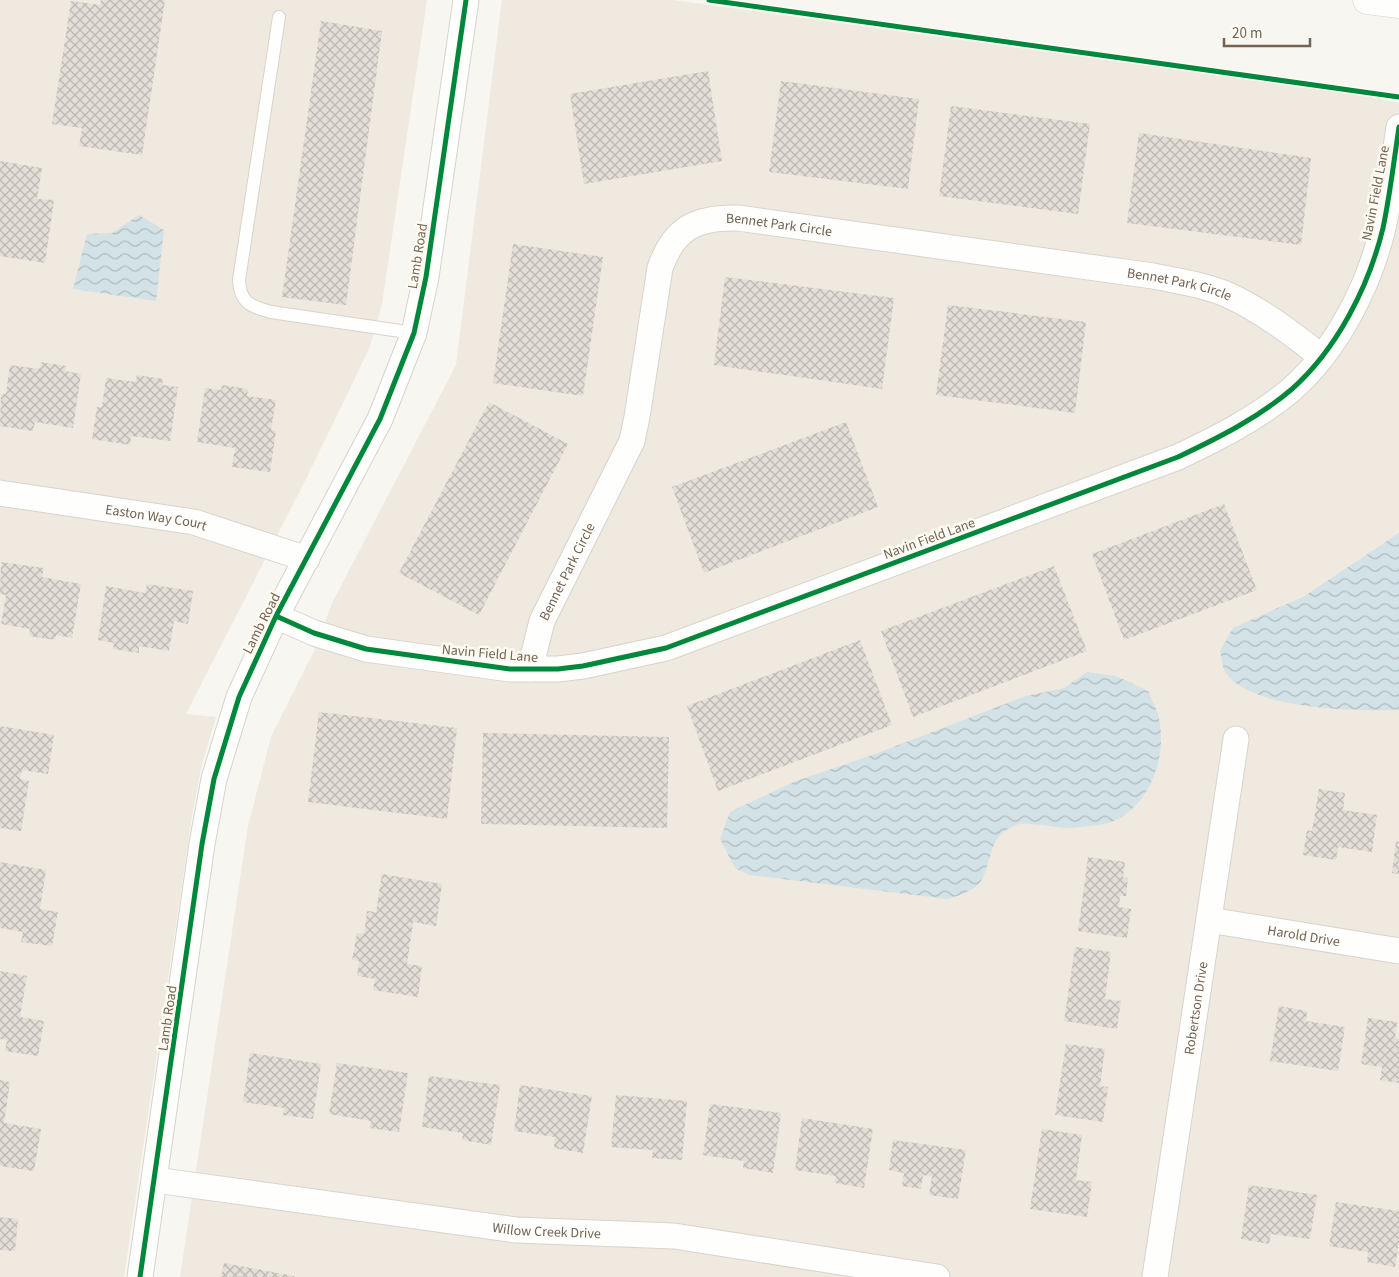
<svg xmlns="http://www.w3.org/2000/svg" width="1399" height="1277" viewBox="0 0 1399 1277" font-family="'Source Sans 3',sans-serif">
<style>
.residential{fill:#efe9df}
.water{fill:url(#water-waves)}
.building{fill:url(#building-cross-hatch)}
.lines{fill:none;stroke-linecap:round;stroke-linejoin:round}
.service-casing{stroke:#d7d3ce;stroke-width:14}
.minor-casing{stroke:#d7d3ce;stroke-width:27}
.secondary-casing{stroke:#d8d3cd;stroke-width:29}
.service{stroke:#fefefd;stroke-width:12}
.minor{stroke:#fefefd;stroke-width:25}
.secondary{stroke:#fefefd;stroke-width:28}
.cycleway-casing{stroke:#fdfbf3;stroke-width:8}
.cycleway{stroke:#00873e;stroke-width:5}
.labels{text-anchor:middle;stroke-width:5;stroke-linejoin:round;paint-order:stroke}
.street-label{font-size:14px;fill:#746352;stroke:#fdfbf3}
</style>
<defs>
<pattern id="water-waves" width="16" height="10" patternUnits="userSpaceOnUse" patternTransform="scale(1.25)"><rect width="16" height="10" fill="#d3e2e6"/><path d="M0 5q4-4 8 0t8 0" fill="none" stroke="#b0bbbd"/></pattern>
<pattern id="building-cross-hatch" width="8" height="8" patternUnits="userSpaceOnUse" patternTransform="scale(1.25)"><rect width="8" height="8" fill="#e3ded7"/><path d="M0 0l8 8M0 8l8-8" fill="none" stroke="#bdb8b1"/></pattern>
</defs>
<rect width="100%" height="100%" fill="#f8f6f0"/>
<path class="residential" d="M 0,0 L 427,0 L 382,304 L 369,349 L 307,477 L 186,714 L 216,717 L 202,764 L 192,816 L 124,1277 L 0,1277 Z
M 502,0 L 673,0 L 1366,96 L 1399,103 L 1399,1277 L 180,1277 L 248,826 L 271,737 L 314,651 L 332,603 L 456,365 Z"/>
<path class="water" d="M 139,215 L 164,230 L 156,301 L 73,289 L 87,234 L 112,233 Z
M 1399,533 L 1399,710 C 1357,711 1252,710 1226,673 C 1222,668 1222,657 1220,651 L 1233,628 L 1303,597 Z
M 1087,672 L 1116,676 L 1148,691 C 1151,699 1156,707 1158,715 C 1169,753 1150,808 1111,822 C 1100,826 1085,826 1073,828 C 1059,829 1027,821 1016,825 C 986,837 994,860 981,881 C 975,891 959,895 948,899 L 749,875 L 735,868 L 720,839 L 730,812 L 796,781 L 875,754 L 1026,696 L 1064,688 Z"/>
<path class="building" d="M 101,0 L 165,0 L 142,155 L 79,146 L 82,128 L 52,124 L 71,1 L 100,5 Z
M 321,21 L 382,31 L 346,305 L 282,297 Z
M 708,71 L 722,161 L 584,184 L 570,94 Z
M 781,81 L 919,99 L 908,189 L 769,172 Z
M 951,106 L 1090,124 L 1078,214 L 939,196 Z
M 1139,133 L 1311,158 L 1301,245 L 1127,223 Z
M 0,161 L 42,168 L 37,199 L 54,200 L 45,263 L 0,256 Z
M 513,244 L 603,257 L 583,396 L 493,383 Z
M 725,277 L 894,298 L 882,389 L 714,365 Z
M 948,305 L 1086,322 L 1075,413 L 936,395 Z
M 41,362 L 66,366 L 65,371 L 81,374 L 73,428 L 35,422 L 33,431 L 0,426 L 1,394 L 6,394 L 10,365 L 39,369 Z
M 137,375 L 163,379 L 162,385 L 178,387 L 170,441 L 131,436 L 130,445 L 92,439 L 97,407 L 102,407 L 106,378 L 135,382 Z
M 222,385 L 248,389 L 247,396 L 276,400 L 271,430 L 276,431 L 270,472 L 232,467 L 235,448 L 197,442 L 205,388 L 221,390 Z
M 489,402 L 568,444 L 479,615 L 399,573 Z
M 846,422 L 878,507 L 704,573 L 672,487 Z
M 1224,504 L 1257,590 L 1124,640 L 1092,554 Z
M 1,562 L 44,568 L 42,577 L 81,584 L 72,638 L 56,635 L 55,640 L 29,636 L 30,629 L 1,624 L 6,595 L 0,594 Z
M 1054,566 L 1087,651 L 913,717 L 881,631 Z
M 147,584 L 193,591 L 188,624 L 174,621 L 169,651 L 139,646 L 139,653 L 113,649 L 114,643 L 98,640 L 106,586 L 145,593 Z
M 860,640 L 892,725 L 718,791 L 687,706 Z
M 319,712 L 457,728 L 447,819 L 308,802 Z
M 0,726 L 54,735 L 48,774 L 22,770 L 20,779 L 29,781 L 21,831 L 0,828 Z
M 483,733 L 669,737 L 667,828 L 481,824 Z
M 1319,789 L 1345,793 L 1343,810 L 1377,815 L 1372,852 L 1338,847 L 1336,860 L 1303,855 L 1307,830 L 1312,831 Z
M 1396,841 L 1399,842 L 1399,874 L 1392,873 Z
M 1088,857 L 1125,862 L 1123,877 L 1128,878 L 1126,896 L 1120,896 L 1119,907 L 1131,909 L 1127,938 L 1078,931 Z
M 0,862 L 46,870 L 40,909 L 58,912 L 52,946 L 21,942 L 23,932 L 0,928 Z
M 382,874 L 442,884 L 436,926 L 413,922 L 407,964 L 422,966 L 418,997 L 373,990 L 375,979 L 357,976 L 359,961 L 352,960 L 357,933 L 364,934 L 367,911 L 376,912 Z
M 1075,947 L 1111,952 L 1105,999 L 1121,1001 L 1117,1029 L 1064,1021 Z
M 0,971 L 27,976 L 20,1017 L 44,1021 L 38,1056 L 5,1051 L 7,1040 L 0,1039 Z
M 1279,1006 L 1307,1011 L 1306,1021 L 1345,1027 L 1338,1071 L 1270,1061 Z
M 1368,1018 L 1397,1022 L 1395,1038 L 1399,1039 L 1399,1083 L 1380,1080 L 1382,1067 L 1361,1064 Z
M 1066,1044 L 1105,1049 L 1100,1086 L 1108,1087 L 1103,1122 L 1055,1115 Z
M 250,1053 L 321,1064 L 313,1119 L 283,1115 L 284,1108 L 243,1102 Z
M 337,1063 L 408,1073 L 399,1132 L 369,1128 L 371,1121 L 329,1114 Z
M 429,1076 L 500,1085 L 491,1145 L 462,1140 L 463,1133 L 422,1127 Z
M 0,1080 L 10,1082 L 4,1123 L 41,1129 L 34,1171 L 0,1166 Z
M 520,1085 L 592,1096 L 583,1153 L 554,1148 L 555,1137 L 514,1131 Z
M 616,1095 L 687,1101 L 682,1160 L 652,1158 L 653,1150 L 611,1147 Z
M 710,1104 L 781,1113 L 773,1173 L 743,1168 L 744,1161 L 703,1155 Z
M 802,1118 L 873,1129 L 864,1188 L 835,1183 L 836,1176 L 795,1170 Z
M 1042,1129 L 1082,1135 L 1076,1180 L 1092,1182 L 1087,1217 L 1030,1209 Z
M 893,1140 L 966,1150 L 958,1199 L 929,1195 L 932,1176 L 923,1175 L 921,1189 L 902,1186 L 904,1173 L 889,1170 Z
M 1249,1185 L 1317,1195 L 1310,1239 L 1271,1234 L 1269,1244 L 1241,1239 Z
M 1336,1202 L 1399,1211 L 1399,1242 L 1395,1267 L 1367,1262 L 1368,1252 L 1329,1246 Z
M 0,1217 L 18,1219 L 15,1251 L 0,1250 Z
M 224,1263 L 294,1276 L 294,1277 L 221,1277 Z"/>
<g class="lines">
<g class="service-casing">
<path id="service" d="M 279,17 L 239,280 C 240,303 250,306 271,312 L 414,333"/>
</g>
<g class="minor-casing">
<g id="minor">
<path id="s1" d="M 0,493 L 194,522 L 307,559"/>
<path d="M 276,616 L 314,633 L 366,649 L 510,669 L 558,669 L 583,666 L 666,648 L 1178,457 C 1218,438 1258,418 1292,389 C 1337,349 1369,286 1383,228 C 1390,195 1394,160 1399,127"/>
<path id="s2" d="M 530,669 L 542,621 L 632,441 L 637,417 L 660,268 C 674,228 696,217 738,218 L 1153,276 C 1178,281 1205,285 1228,295 C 1263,311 1292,334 1322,357"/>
<path id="s3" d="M 1209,920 L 1399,951"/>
<path id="s4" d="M 155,1180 L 516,1230 L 674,1236 L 937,1277"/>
<path d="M 140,1277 L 202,844 L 214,779 L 239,697 L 276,616 L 380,419 L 414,333 L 426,277 L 466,0"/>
<path id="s5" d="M 1155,1277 L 1236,739"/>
</g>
</g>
<g class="secondary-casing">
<path id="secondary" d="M 1367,0 L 1399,4"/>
</g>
<use href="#service" class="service"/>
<use href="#minor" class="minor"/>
<use href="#secondary" class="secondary"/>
<g class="cycleway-casing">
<path id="cycleway" d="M 709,0 L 1399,97
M 276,616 L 314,633 L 366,649 L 510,669 L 558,669 L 583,666 L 666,648 L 1178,457 C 1218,438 1258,418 1292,389 C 1337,349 1369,286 1383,228 C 1390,195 1394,160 1399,127
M 140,1277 L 202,844 L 214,779 L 239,697 L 276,616 L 380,419 L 414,333 L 426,277 L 466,0"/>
</g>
<use href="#cycleway" class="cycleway"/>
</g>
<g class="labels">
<g class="street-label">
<text transform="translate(1375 193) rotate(-79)" y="5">Navin Field Lane</text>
<text dy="5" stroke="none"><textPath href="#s2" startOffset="569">Bennet Park Circle</textPath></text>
<text transform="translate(417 256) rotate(-81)" y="5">Lamb Road</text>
<text dy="5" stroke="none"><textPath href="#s2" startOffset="974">Bennet Park Circle</textPath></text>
<text dy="5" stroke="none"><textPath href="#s1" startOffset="158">Easton Way Court</textPath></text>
<text transform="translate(929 538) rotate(-20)" y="5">Navin Field Lane</text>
<text dy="5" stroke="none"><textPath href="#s2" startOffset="105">Bennet Park Circle</textPath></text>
<text transform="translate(261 623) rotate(-63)" y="5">Lamb Road</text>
<text transform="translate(490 653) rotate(5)" y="5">Navin Field Lane</text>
<text dy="5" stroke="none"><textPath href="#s3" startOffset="96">Harold Drive</textPath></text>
<text dy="5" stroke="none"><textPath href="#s5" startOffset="272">Robertson Drive</textPath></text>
<text transform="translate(167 1018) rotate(-82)" y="5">Lamb Road</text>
<text dy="5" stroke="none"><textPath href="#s4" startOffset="395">Willow Creek Drive</textPath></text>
</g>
</g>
<path d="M1224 38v8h86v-8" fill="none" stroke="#746352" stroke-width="2.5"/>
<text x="1232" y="38" font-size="15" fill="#746352" stroke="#fdfbf3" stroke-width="4" paint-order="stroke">20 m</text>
</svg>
